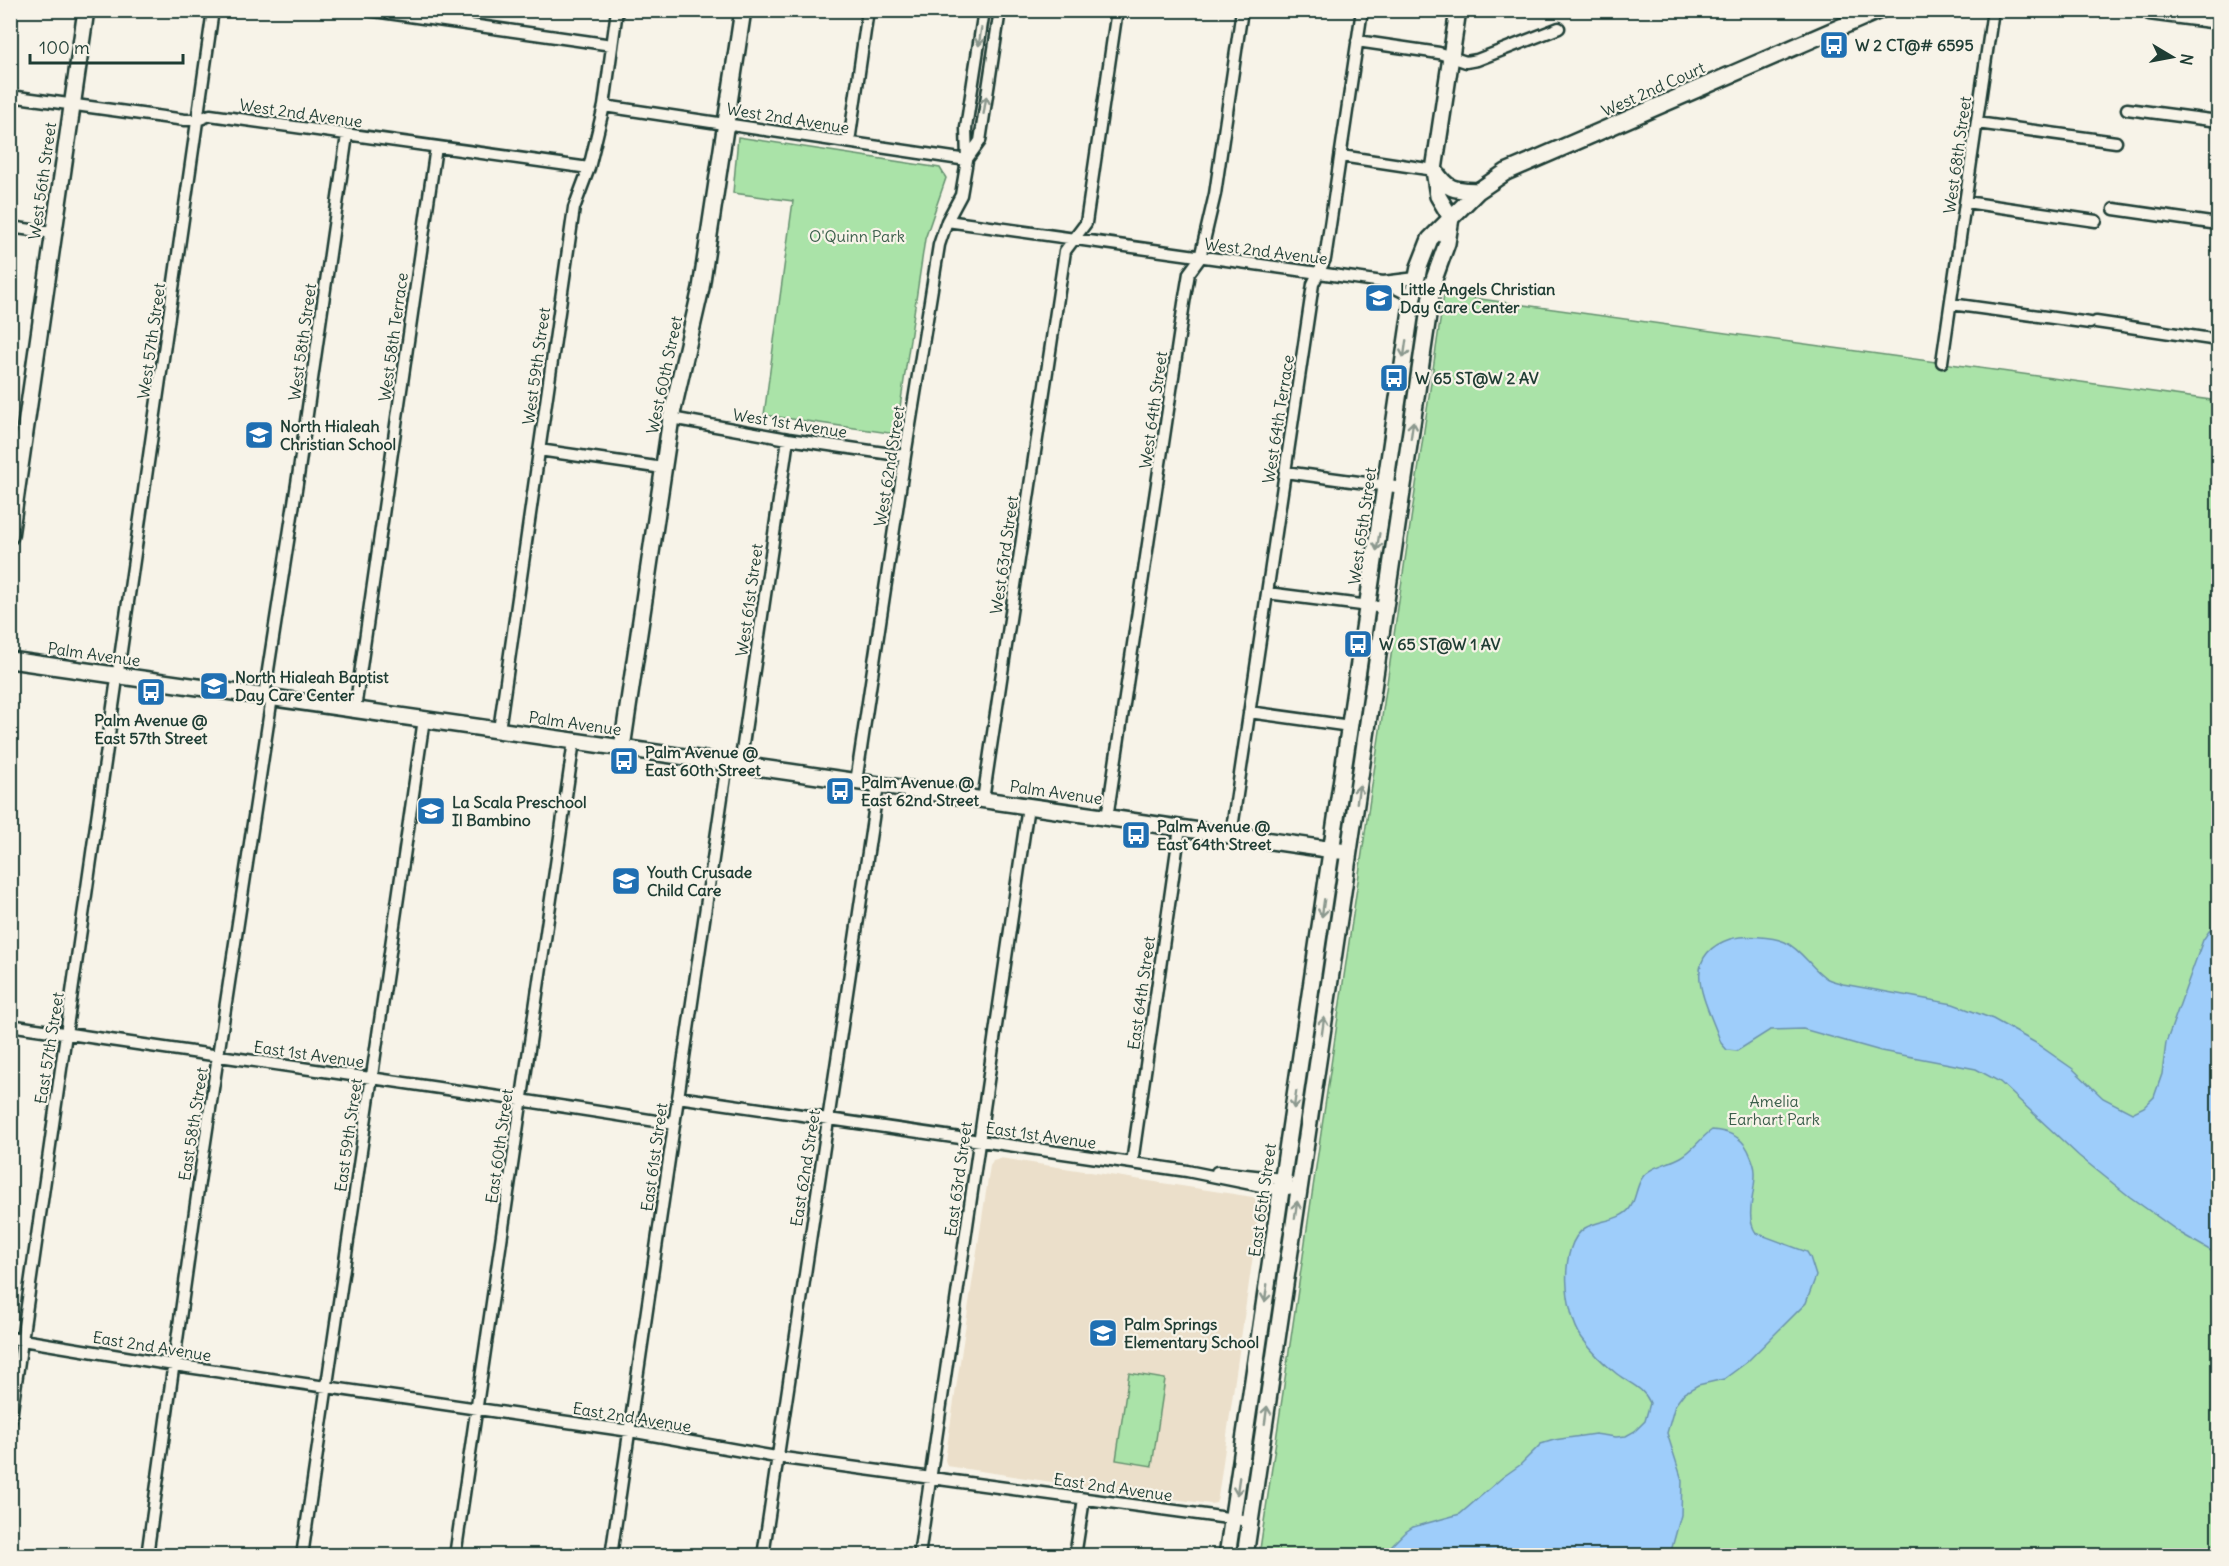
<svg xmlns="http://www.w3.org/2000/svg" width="2229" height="1566" viewBox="0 0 2229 1566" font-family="Delius,sans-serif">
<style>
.built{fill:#ebdfca}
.green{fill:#aae3a8;stroke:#64906e;stroke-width:1.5}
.water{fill:#9ecdfa;stroke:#6b93ab;stroke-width:1.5}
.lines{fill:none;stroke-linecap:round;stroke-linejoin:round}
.street-casing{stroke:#1f3d34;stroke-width:15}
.secondary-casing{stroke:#1f3d34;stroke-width:20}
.street{stroke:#f7f3e8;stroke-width:10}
.secondary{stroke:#f7f3e8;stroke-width:15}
.oneway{stroke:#8b988e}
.labels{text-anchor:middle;stroke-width:4.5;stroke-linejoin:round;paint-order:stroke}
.poi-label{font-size:16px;font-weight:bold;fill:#1f3d34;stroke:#f7f3e8;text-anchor:start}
.street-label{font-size:16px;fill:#1f3d34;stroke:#f7f3e8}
.park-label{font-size:16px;fill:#3b5e4b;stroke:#f7f3e8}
</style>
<rect width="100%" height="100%" fill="#f7f3e8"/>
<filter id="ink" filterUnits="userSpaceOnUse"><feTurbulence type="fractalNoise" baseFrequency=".0167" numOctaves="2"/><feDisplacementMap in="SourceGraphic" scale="12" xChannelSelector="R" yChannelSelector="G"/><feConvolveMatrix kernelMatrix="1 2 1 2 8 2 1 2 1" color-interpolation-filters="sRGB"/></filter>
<g filter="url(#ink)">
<path class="built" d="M 1000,1158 L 1253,1197 L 1258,1201 L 1260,1207 L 1218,1497 L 1216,1503 L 1211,1504 L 1112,1491 L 947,1466 L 945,1460 L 990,1166 L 993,1160 Z"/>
<path class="green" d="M 738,137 L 940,168 L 946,178 L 925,239 L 896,434 L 764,415 L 793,201 L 733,193 Z
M 1444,294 L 2218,401 L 2218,1555 L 1259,1556 Z
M 1129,1373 L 1165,1379 L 1152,1466 L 1116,1460 Z"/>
<path class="water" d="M 2218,918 L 2218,1255 L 2182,1234 L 2130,1197 L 2079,1156 L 2000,1082 L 1976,1069 L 1881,1051 L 1803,1029 L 1770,1030 L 1737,1051 L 1727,1050 L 1721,1043 C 1708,1005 1676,957 1730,939 C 1745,935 1771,936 1785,942 C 1802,950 1811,968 1826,978 C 1831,981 1838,982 1843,984 L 1953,1004 L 1993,1019 L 2034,1042 L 2073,1069 L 2103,1098 L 2132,1113 L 2144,1107 L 2154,1097 L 2162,1074 L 2166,1043 L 2203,940 Z
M 1712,1130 C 1727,1131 1741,1136 1748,1150 C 1751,1157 1755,1164 1755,1172 C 1756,1192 1744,1216 1756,1233 L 1807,1252 L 1810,1257 L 1816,1276 L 1806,1303 L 1747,1362 L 1724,1379 L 1698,1385 L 1684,1393 L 1675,1405 L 1667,1433 L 1682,1480 L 1681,1515 L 1670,1555 L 1382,1555 L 1404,1533 L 1413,1527 L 1460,1514 L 1503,1477 L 1520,1465 L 1541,1444 L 1554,1440 L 1595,1434 L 1616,1437 L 1626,1436 L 1635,1431 L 1645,1421 L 1650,1403 C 1643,1387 1630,1384 1617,1374 C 1604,1364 1592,1352 1582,1338 C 1565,1314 1557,1246 1585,1228 C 1598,1220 1621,1221 1630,1208 C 1636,1199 1636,1187 1642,1178 C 1650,1166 1669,1164 1681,1157 C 1694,1150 1700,1138 1712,1130 Z"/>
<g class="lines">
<g class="street-casing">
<path id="street" d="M 367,10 L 612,45
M 2149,14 L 2218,23
M 1357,41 L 1439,53 L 1466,62 L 1477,60 L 1559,28
M 10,96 L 185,120 L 198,120 L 210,115 L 589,168
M 604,106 L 967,160
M 2127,109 L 2218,121
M 1977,123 L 2116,142
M 849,142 L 868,10
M 1341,156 L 1434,170
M 967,159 L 980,141 L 1000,10
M 1966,202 L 2096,221
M 2114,209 L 2218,224
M 947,221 L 1383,282 L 1416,278
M 10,227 L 53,233
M 1384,282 L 1413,297
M 1951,304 L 2090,323
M 2096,322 L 2218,340
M 1942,362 L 1993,10
M 671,418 L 788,439 L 905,456
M 539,450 L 663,468
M 1285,472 L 1403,488
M 1267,593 L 1385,608
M 264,696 L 298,477 L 347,135
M 355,709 L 436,147
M 1249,712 L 1350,726
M 499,730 L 574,208 L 589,168 L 604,106 L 617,10
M 740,765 L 788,439
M 856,782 L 905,456 L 939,245 L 947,221 L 961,195 L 967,160 L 966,128 L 984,10
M 983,800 L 1065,251 L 1086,223 L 1117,10
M 1107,818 L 1184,303 L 1189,273 L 1200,258 L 1215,194 L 1242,10
M 1231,835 L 1313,284 L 1325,259 L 1362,10
M 10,1025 C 232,1059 453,1088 674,1124
M 678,1097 L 1187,1171 L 1281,1190 L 1299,1187
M 1132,1163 L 1180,828
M 1217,1172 L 1283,1179 L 1288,1181
M 10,1338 L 174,1365 L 630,1431 L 776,1457 L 1250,1521
M 10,1424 L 213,10
M 147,1556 L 199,1182 L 272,697
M 302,1556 L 424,719
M 455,1556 L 574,741
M 611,1556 L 727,763
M 763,1556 L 878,785
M 919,1556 L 1028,806
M 1075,1556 L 1084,1499"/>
</g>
<g class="secondary-casing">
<path id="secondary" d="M 1435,171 C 1448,191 1455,190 1478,191
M 10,536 L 86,10
M 10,660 L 1340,851
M 622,748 L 671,418 L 701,288 L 743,10
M 1227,1556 L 1413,297 L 1419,267 L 1430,239 L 1478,191 L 1506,172 L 1880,10
M 1245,1556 L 1433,282 L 1447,243 L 1451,218 L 1438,196 L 1434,170 L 1458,10"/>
</g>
<use href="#street" class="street"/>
<use href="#secondary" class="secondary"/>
</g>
<defs><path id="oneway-shaft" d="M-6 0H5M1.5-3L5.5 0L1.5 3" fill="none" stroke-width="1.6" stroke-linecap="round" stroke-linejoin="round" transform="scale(1.5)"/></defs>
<g class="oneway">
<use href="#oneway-shaft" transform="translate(980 37) rotate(98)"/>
<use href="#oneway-shaft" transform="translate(985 105) rotate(-81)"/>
<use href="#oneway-shaft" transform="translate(1405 349) rotate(98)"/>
<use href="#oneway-shaft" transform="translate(1412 430) rotate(-82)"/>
<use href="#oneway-shaft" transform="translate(1378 542) rotate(99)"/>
<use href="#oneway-shaft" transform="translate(1358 794) rotate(-82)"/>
<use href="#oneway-shaft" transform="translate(1323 908) rotate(98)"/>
<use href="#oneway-shaft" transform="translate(1323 1026) rotate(-82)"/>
<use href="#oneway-shaft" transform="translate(1295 1100) rotate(98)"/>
<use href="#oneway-shaft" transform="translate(1296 1210) rotate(-82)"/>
<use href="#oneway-shaft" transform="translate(1266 1293) rotate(98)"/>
<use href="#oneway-shaft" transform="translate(1266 1415) rotate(-82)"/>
<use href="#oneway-shaft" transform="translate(1238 1486) rotate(98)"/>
</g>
</g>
<defs>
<g id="bus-square" transform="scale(1.5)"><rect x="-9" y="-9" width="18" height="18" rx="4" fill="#1f6fb2" stroke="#f7f3e8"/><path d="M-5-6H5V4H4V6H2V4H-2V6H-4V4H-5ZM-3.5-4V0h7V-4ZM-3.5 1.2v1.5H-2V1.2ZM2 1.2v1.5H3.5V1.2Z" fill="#fff"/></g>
<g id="school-square" transform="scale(1.5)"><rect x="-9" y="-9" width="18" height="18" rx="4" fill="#1f6fb2" stroke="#f7f3e8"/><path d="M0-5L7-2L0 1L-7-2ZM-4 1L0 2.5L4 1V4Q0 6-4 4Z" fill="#fff"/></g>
</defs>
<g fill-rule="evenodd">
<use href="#bus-square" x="1834" y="45"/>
<use href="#school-square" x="1379" y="298"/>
<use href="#bus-square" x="1394" y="378"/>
<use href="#school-square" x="259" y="435"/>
<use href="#bus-square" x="1358" y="644"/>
<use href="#school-square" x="214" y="686"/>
<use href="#bus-square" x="151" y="692"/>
<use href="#bus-square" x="624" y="761"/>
<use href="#bus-square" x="840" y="791"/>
<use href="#school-square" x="431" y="811"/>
<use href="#bus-square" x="1136" y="835"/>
<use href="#school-square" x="626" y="881"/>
<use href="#school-square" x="1103" y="1333"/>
</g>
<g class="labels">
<g class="poi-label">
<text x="1855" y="51">W 2 CT@# 6595</text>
<text x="1400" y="295">Little Angels Christian<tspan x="1400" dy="18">Day Care Center</tspan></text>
<text x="1415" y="384">W 65 ST@W 2 AV</text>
<text x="280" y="432">North Hialeah<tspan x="280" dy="18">Christian School</tspan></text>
<text x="1379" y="650">W 65 ST@W 1 AV</text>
<text x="235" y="683">North Hialeah Baptist<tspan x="235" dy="18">Day Care Center</tspan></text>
<text x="151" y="726" text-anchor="middle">Palm Avenue @<tspan x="151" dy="18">East 57th Street</tspan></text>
<text x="645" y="758">Palm Avenue @<tspan x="645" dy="18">East 60th Street</tspan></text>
<text x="861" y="788">Palm Avenue @<tspan x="861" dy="18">East 62nd Street</tspan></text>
<text x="452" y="808">La Scala Preschool<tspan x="452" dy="18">Il Bambino</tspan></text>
<text x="1157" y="832">Palm Avenue @<tspan x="1157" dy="18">East 64th Street</tspan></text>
<text x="647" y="878">Youth Crusade<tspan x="647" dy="18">Child Care</tspan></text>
<text x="1124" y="1330">Palm Springs<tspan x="1124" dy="18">Elementary School</tspan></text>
</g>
<g class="street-label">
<text transform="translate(1653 89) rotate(-24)" y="6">West 2nd Court</text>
<text transform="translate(301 113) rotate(8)" y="6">West 2nd Avenue</text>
<text transform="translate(788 118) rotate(9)" y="6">West 2nd Avenue</text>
<text transform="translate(1957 155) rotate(-82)" y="6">West 68th Street</text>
<text transform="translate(42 181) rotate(-82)" y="6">West 56th Street</text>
<text transform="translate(1266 251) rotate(7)" y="6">West 2nd Avenue</text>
<text transform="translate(393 337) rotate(-82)" y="6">West 58th Terrace</text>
<text transform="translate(151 341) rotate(-82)" y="6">West 57th Street</text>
<text transform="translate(302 342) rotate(-82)" y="6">West 58th Street</text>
<text transform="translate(536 366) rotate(-82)" y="6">West 59th Street</text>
<text transform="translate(664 375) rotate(-78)" y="6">West 60th Street</text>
<text transform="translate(1153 410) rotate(-82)" y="6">West 64th Street</text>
<text transform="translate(1278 419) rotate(-81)" y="6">West 64th Terrace</text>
<text transform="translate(790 423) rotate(9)" y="6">West 1st Avenue</text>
<text transform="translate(889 466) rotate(-81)" y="6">West 62nd Street</text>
<text transform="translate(1362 526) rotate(-82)" y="6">West 65th Street</text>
<text transform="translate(1004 555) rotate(-82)" y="6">West 63rd Street</text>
<text transform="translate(749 600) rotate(-82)" y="6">West 61st Street</text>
<text transform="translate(94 654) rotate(8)" y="6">Palm Avenue</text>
<text transform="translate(575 723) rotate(8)" y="6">Palm Avenue</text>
<text transform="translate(1056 792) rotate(8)" y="6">Palm Avenue</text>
<text transform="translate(1141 993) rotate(-82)" y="6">East 64th Street</text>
<text transform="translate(49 1048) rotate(-81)" y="6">East 57th Street</text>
<text transform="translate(309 1054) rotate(8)" y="6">East 1st Avenue</text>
<text transform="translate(193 1124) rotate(-81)" y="6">East 58th Street</text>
<text transform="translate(348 1135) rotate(-82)" y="6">East 59th Street</text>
<text transform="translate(1041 1135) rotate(8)" y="6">East 1st Avenue</text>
<text transform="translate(499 1146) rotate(-82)" y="6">East 60th Street</text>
<text transform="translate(654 1157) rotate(-82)" y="6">East 61st Street</text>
<text transform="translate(805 1168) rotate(-81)" y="6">East 62nd Street</text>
<text transform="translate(958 1179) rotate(-82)" y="6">East 63rd Street</text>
<text transform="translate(1262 1200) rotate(-82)" y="6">East 65th Street</text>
<text transform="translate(152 1346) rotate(9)" y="6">East 2nd Avenue</text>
<text transform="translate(632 1417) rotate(9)" y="6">East 2nd Avenue</text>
<text transform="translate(1113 1487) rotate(8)" y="6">East 2nd Avenue</text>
</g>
<g class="park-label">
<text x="857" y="242">O'Quinn Park</text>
<text x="1774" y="1107">Amelia<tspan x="1774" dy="18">Earhart Park</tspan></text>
</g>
</g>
<rect width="2229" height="1566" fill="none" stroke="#f7f3e8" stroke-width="36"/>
<rect x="18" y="18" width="2193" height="1530" fill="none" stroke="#1f3d34" stroke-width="2" filter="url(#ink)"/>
<g transform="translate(2172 57) rotate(100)" stroke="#f7f3e8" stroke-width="4.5" paint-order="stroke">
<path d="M0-4.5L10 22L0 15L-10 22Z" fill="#1f3d34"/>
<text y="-9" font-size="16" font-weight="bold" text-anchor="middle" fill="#1f3d34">N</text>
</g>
<path d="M30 54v9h153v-9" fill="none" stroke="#1f3d34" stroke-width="3"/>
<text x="39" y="54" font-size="18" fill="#1f3d34" stroke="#f7f3e8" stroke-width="4.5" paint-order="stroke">100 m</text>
</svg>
